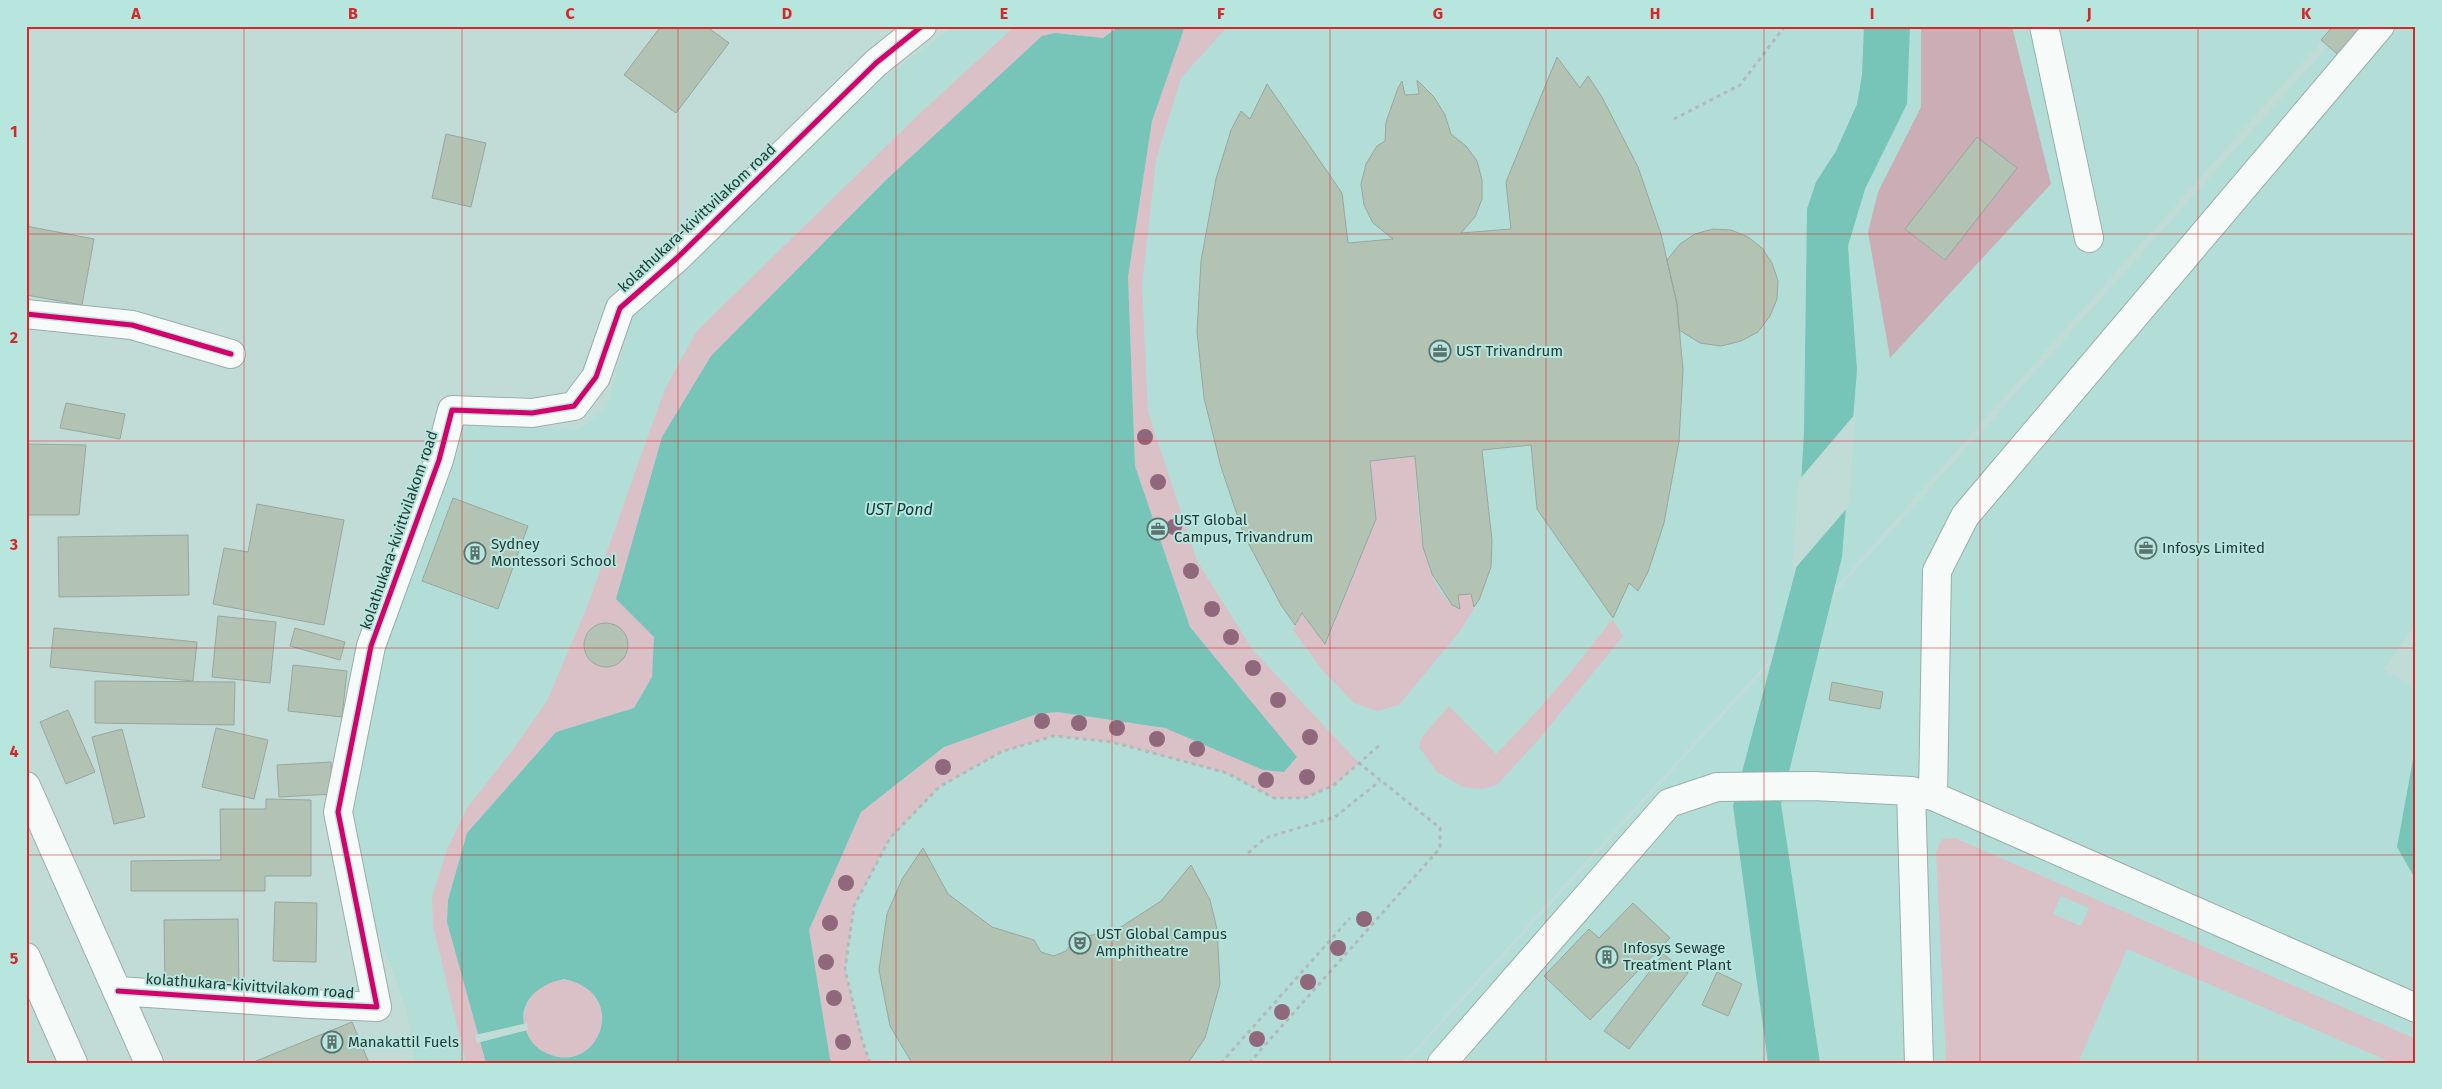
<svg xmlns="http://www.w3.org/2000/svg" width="2442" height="1089" viewBox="0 0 2442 1089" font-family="'Fira Sans',sans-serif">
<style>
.built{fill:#b3ded7}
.green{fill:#dac0c7;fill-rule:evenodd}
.forest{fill:#caadb5;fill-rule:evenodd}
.water{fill:#77c4b9;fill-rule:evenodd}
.pier{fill:#c1dbd7}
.building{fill:#b2c2b3;stroke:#99a79e}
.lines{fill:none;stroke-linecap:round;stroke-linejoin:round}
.minor-casing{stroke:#9aaeab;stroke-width:30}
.highway-casing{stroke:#9aaeab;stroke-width:30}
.path{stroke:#b1bbba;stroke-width:3;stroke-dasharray:4 4;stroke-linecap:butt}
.minor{stroke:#f6faf9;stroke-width:28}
.highway{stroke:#f6faf9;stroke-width:28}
.cycleway-casing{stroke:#b6e6de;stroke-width:8}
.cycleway{stroke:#d6006c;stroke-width:5}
.tree{fill:#8f687b}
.grid{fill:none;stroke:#d62828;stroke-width:1;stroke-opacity:0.55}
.labels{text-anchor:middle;stroke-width:4;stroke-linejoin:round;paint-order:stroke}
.street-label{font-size:15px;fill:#263a36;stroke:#b6e6de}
.poi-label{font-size:15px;fill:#263a36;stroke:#b6e6de;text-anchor:start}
.water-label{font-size:16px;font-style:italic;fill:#0c3b35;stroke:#b6e6de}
.neatline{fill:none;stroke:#d62828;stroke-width:2}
.grid-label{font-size:16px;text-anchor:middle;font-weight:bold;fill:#d62828}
</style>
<rect width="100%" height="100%" fill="#c1dbd7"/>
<path class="built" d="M 955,26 L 2335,26 L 1840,582 L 1402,1063 L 414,1063 L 406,1008 L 371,912 L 349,806 L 376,662 L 467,426 L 580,429 L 607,407 L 633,309 L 883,79 Z
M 2346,26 L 2416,26 L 2416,624 L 2383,670 L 2416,687 L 2416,1063 L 1406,1063 L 1910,511 Z"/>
<path class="green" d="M 1015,26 L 1119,26 L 1103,38 L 1055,33 L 654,637 L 652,677 L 634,708 L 556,732 L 467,833 L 448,900 L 447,922 L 486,1063 L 466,1063 L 433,926 L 432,897 L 446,852 L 467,808 L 511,752 L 547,701 L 589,602 L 664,391 L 696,332 L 916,117 Z
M 1185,26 L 1228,26 L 1181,78 L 1156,160 L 1142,285 L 1148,412 L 1197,561 L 1252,649 L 1359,763 L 1334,785 L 1305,798 L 1274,798 L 1227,773 L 1112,742 L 1053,736 L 1001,752 L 939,787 L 890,838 L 854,906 L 845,969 L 862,1039 L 870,1063 L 833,1063 L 830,1059 L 809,930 L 861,812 L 944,747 L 1037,714 L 1058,712 L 1165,728 L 1263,770 L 1284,772 L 1297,758 L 1190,627 L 1135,466 L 1128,277 L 1152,121 Z
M 1415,456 C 1418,500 1416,584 1459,610 L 1458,595 L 1471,594 L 1474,609 L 1460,631 L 1399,705 L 1377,711 L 1354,703 L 1322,670 L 1293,630 L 1302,614 L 1326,644 L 1376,519 L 1370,461 Z
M 1612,619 L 1623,636 L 1540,738 L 1497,785 L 1482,789 L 1463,787 L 1437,772 L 1419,747 L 1422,737 L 1449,706 L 1496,754 C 1538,712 1577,667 1612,619 Z
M 1955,838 L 2416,1039 L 2416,1063 L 2393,1063 L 2127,949 L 2078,1063 L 1946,1063 L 1936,852 L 1942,839 ZM 2061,896 L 2089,908 L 2081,926 L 2053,914 Z
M524 1019a39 39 0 1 1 78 0a39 39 0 1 1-78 0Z"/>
<path class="forest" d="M 1921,26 L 2012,26 L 2051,184 L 1890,358 L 1868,232 L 1878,192 L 1921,107 ZM 1977,137 L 2017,168 L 1944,260 L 1905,229 Z"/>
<path class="water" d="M 1119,26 L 1185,26 L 1152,121 L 1128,277 L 1135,466 L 1190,627 L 1297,757 L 1284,772 L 1263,770 L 1165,728 L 1058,712 L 1037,714 L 944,747 L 861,812 L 809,930 L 830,1059 L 833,1063 L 486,1063 L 447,922 L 448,900 L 467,833 L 556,732 L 634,708 L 652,677 L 654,637 L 616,599 L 662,437 L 711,356 L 887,179 L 1042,36 L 1055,33 L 1103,38 ZM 564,979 C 631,993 599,1073 551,1055 C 542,1052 535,1047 530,1039 C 512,1009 533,985 564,979 Z
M 1864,26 L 1910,26 L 1907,104 L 1865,189 L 1848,246 L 1857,370 L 1842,557 L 1781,804 L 1820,1063 L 1768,1063 L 1733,806 L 1796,569 L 1804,432 L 1807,209 L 1816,182 L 1836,151 L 1857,104 L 1862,75 Z
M 2416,743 L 2416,880 L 2397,847 Z"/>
<path class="pier" d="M 1856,413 L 1848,507 L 1792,572 L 1799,480 Z
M 527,1023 L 528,1030 L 477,1043 L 475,1035 Z"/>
<path class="building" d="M 661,26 L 706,26 L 729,43 L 676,113 L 624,75 Z
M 2333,26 L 2371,26 L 2343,59 L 2321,40 Z
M 1557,57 L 1580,88 L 1588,76 L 1602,97 L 1638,167 L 1661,234 L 1677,304 L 1683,370 L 1679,441 L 1664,523 L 1648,572 L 1638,591 L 1629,583 L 1613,618 L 1537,509 L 1531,445 L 1482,450 L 1492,540 L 1491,567 L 1479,600 L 1474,607 L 1471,594 L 1458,595 L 1460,609 L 1452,605 L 1432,574 L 1423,547 L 1415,456 L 1370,461 L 1376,519 L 1325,644 L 1302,613 L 1295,625 L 1281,605 L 1244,535 L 1221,467 L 1204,398 L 1197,332 L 1201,261 L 1216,179 L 1231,130 L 1241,111 L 1250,119 L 1267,84 L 1342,193 L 1348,243 L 1393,239 L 1373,223 L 1364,205 L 1361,184 L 1366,164 L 1377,146 L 1385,141 L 1386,122 L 1398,88 L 1402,81 L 1405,95 L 1419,94 L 1417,80 L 1434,97 L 1445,115 L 1451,134 L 1466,146 L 1477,161 L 1482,180 L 1482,199 L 1475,217 L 1461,233 L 1511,229 L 1506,182 Z
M 446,134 L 486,143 L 471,207 L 432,198 Z
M 1977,137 L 2017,168 L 1945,260 L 1905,229 Z
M 26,226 L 94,239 L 82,305 L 26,295 Z
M 1713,229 L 1731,230 L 1748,237 L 1762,248 L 1772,263 L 1778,281 L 1777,299 L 1770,316 L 1758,332 L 1741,341 L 1721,346 L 1700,343 L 1679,330 L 1677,304 L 1667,260 L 1680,244 L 1695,234 Z
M 66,403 L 125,414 L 120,439 L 60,428 Z
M 26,444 L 86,445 L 79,515 L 26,515 Z
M 453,498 L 528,526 L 498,609 L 422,581 Z
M 257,504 L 344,520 L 324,625 L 213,604 L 224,548 L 248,552 Z
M 188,535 L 189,595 L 59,597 L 58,537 Z
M 218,616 L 276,622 L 270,683 L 212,677 Z
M584 645a22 22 0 1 1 44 0a22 22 0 1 1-44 0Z
M 54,628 L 197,642 L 193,681 L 50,667 Z
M 295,628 L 345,642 L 340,660 L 290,646 Z
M 293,665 L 347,671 L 342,717 L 288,711 Z
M 95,681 L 235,682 L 234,725 L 95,723 Z
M 1832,682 L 1883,692 L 1880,709 L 1829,700 Z
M 68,710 L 95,772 L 66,784 L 40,722 Z
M 216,728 L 268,740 L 254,799 L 202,787 Z
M 122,729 L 145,817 L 114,824 L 92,737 Z
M 331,762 L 333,794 L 279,797 L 277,765 Z
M 266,799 L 311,800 L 311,876 L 265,876 L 265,891 L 131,891 L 131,861 L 221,860 L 220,809 L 266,809 Z
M 923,848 L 948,894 L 992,927 L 1034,940 L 1041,952 L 1054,956 L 1066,951 L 1074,940 L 1121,927 L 1161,901 L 1191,865 L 1210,900 L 1217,929 L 1220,984 L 1205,1038 L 1188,1063 L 912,1063 L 890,1026 L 879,970 L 887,914 L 902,879 Z
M 275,902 L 317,903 L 316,962 L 273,961 Z
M 1633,903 L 1670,938 L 1590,1020 L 1544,976 L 1589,929 L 1599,938 Z
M 238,919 L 239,985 L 165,986 L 164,920 Z
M 1663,954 L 1688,973 L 1629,1049 L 1604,1031 Z
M 1717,972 L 1742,984 L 1728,1016 L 1702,1005 Z
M 352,1022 L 369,1063 L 257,1063 L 256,1061 Z"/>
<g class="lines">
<g class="minor-casing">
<path id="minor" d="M 2044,26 L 2089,238
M 26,314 L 132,325 L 231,354
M 26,786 L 149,1063
M 1911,791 L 1919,1063
M 1933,796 L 1937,571 L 1965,516 L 2380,26
M 118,991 L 311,1004 L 377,1007 L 338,812 L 371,646 L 439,460 L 452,410 L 532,413 L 574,406 L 596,377 L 620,308 L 677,258 L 876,63 L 922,26
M 1442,1063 L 1669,803 L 1717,787 L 1813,786 L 1911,791 L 1933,796 L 2416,1008"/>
</g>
<g class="highway-casing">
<path id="highway" d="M 26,957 L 73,1063"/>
</g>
<path class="path" d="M 1674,119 L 1740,85 L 1785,26
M 1248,853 L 1265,838 L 1335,817 L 1380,781
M 870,1063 L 862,1040 L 845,969 L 854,906 L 890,838 L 939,787 L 1001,752 L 1053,736 L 1112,742 L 1227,773 L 1274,798 L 1305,798 L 1334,785 L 1380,745
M 1221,1063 L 1350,918
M 1249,1063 L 1440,848 L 1440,828 L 1359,763"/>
<use href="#minor" class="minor"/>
<use href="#highway" class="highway"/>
<g class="cycleway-casing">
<path id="cycleway" d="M 26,314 L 132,325 L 231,354
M 118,991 L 311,1004 L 377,1007 L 338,812 L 371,646 L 439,460 L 452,410 L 532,413 L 574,406 L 596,377 L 620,308 L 677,258 L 876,63 L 922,26"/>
</g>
<use href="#cycleway" class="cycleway"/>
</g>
<g class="tree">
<circle cx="1145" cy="437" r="8"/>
<circle cx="1158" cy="482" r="8"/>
<circle cx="1174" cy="527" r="8"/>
<circle cx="1191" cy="571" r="8"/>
<circle cx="1212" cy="609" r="8"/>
<circle cx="1231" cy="637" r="8"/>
<circle cx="1253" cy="668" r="8"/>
<circle cx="1278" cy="700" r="8"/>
<circle cx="1042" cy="721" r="8"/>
<circle cx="1079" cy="723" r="8"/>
<circle cx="1117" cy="728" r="8"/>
<circle cx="1310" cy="737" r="8"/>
<circle cx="1157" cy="739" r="8"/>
<circle cx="1197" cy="749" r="8"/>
<circle cx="943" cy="767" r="8"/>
<circle cx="1307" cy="777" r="8"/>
<circle cx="1266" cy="780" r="8"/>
<circle cx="846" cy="883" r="8"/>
<circle cx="1364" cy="919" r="8"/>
<circle cx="830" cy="923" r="8"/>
<circle cx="1338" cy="948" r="8"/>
<circle cx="826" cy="962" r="8"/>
<circle cx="1308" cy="982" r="8"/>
<circle cx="834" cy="998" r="8"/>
<circle cx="1282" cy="1012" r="8"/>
<circle cx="1257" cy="1039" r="8"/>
<circle cx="843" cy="1042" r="8"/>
</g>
<path class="grid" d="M 244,26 L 244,1063M 462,26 L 462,1063M 678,26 L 678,1063M 896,26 L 896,1063M 1112,26 L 1112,1063M 1330,26 L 1330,1063M 1546,26 L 1546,1063M 1764,26 L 1764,1063M 1980,26 L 1980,1063M 2198,26 L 2198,1063M 26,234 L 2416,234M 26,441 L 2416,441M 26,648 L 2416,648M 26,855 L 2416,855"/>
<defs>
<g id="office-ring" transform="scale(1.125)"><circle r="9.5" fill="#b6e6de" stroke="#5c726e" stroke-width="1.5"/><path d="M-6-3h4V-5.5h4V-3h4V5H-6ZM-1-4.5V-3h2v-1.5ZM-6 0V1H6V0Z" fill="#5c726e"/></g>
<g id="building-ring" transform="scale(1.125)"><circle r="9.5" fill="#b6e6de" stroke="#5c726e" stroke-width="1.5"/><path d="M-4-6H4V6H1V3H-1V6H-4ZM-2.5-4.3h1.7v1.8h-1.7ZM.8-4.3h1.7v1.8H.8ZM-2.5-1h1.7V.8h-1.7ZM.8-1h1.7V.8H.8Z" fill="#5c726e"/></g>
<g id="theatre-ring" transform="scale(1.125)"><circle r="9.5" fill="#b6e6de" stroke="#5c726e" stroke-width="1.5"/><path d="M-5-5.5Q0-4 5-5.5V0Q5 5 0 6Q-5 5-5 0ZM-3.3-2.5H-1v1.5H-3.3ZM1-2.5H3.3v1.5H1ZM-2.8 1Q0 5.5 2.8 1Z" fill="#5c726e"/></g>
</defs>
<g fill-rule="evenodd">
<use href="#office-ring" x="1440" y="351"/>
<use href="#office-ring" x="1158" y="529"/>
<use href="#office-ring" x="2146" y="548"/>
<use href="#building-ring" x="475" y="553"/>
<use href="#theatre-ring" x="1080" y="943"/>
<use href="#building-ring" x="1607" y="957"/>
<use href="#building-ring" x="332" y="1042"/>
</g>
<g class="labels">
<g class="street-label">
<text transform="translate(697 218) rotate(-43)" y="5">kolathukara-kivittvilakom road</text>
<text transform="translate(399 530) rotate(-71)" y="5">kolathukara-kivittvilakom road</text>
<text transform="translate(250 986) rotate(4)" y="5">kolathukara-kivittvilakom road</text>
</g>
<g class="poi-label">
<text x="1456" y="356">UST Trivandrum</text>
<text x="1174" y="525">UST Global<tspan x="1174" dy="17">Campus, Trivandrum</tspan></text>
<text x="491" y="549">Sydney<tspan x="491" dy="17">Montessori School</tspan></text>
<text x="2162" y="553">Infosys Limited</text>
<text x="1096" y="939">UST Global Campus<tspan x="1096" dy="17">Amphitheatre</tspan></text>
<text x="1623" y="953">Infosys Sewage<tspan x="1623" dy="17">Treatment Plant</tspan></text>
<text x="348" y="1047">Manakattil Fuels</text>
</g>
<g class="water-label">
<text x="899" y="515">UST Pond</text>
</g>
</g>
<rect width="2442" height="1089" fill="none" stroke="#b6e6de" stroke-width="55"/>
<rect x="28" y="28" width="2386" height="1034" class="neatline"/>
<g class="grid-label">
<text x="136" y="19">A</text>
<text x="353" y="19">B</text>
<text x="570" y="19">C</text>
<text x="787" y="19">D</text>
<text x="1004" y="19">E</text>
<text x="1221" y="19">F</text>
<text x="1438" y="19">G</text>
<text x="1655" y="19">H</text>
<text x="1872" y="19">I</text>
<text x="2089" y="19">J</text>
<text x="2306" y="19">K</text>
<text x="14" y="137">1</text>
<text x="14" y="343">2</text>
<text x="14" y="550">3</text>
<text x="14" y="757">4</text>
<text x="14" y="964">5</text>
</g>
</svg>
